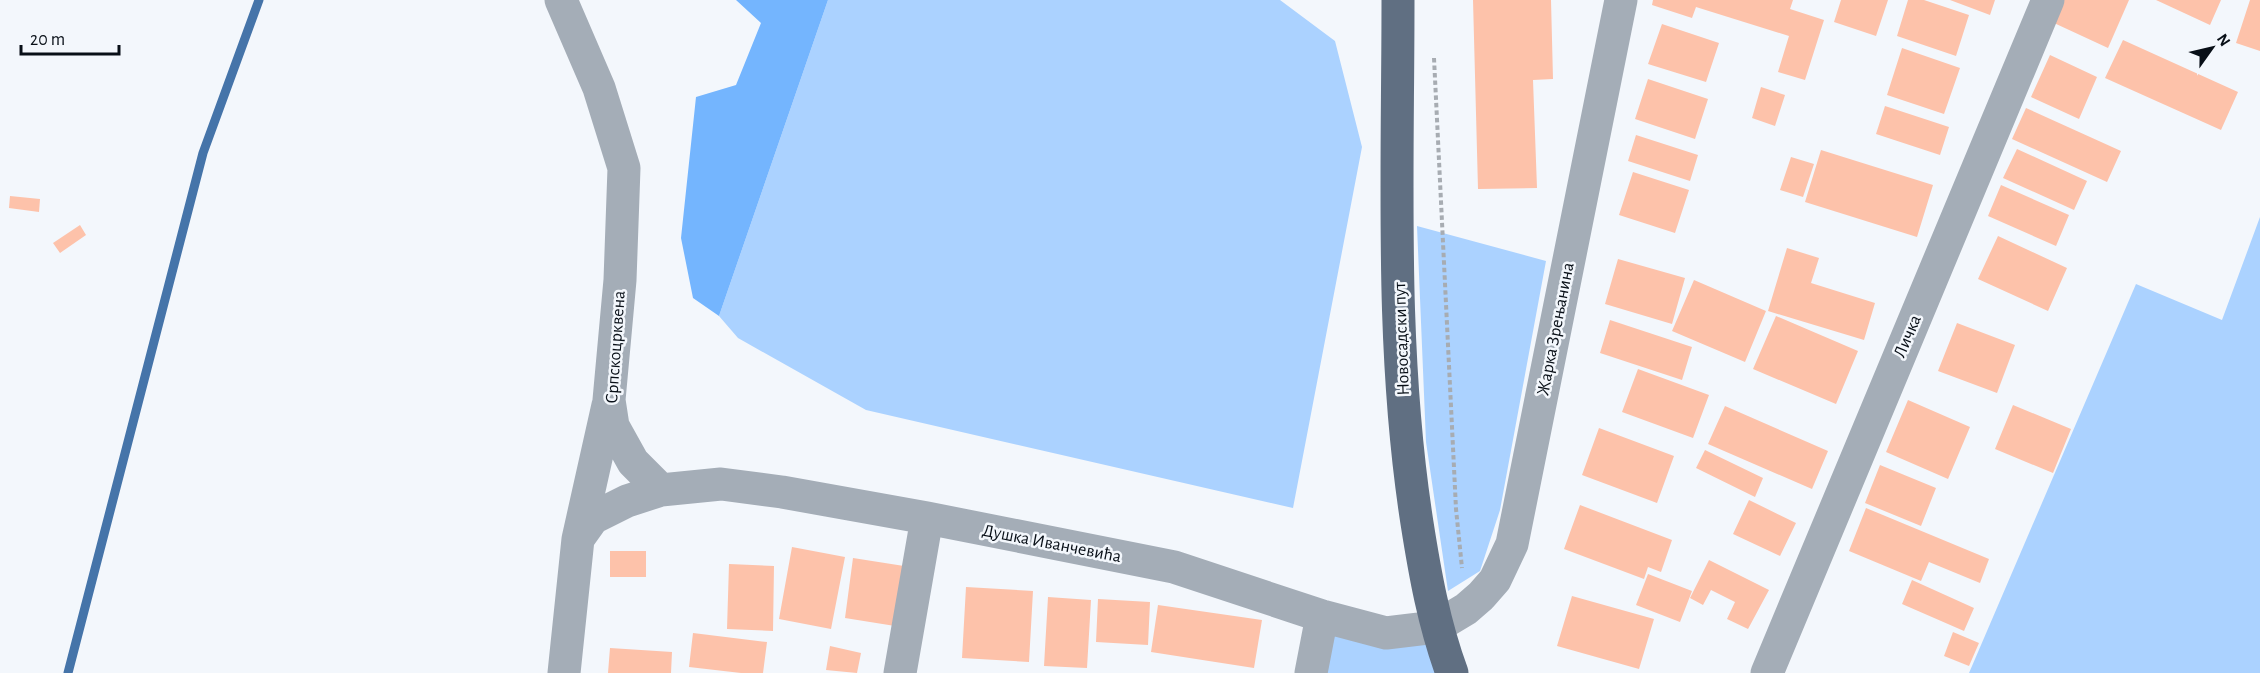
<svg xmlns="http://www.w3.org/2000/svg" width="2260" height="673" viewBox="0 0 2260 673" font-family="'Alegreya Sans',sans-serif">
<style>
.green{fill:#abd2ff}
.forest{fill:#74b5fe}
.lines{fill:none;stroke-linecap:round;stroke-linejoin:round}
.stream{stroke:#4574a9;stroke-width:9}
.building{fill:#fdc2aa}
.path{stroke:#a7acb2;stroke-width:4;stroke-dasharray:4.5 3;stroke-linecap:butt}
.minor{stroke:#a4adb7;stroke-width:33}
.major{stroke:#606f82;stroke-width:33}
.labels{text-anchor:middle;stroke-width:5;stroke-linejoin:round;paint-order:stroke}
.street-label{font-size:18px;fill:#080f17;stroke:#f3f7fc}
</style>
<rect width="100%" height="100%" fill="#f3f7fc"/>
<path class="green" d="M 828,0 L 1280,0 L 1335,41 L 1362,147 L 1293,508 L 866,410 L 738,338 L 719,316 Z
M 2260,217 L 2260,673 L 1969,673 L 2136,284 L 2222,320 Z
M 1417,226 L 1546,261 L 1500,510 L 1480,571 L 1448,591 L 1426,442 Z
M 1322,616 L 1436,627 L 1453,673 L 1311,673 Z"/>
<path class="forest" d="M 736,0 L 828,0 L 719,316 L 693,298 L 681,238 L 696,97 L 736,85 L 761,23 Z"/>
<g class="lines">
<path class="stream" d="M 68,673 L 203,153 L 259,0"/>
</g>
<path class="building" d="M 1473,0 L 1551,0 L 1553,79 L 1533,80 L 1537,188 L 1478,189 Z
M 1653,0 L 1793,0 L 1790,9 L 1824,20 L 1805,80 L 1778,72 L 1789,36 L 1696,7 L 1692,18 L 1652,5 Z
M 1841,0 L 1888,0 L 1876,36 L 1834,22 Z
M 1908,0 L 1924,0 L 1969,15 L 1956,56 L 1897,36 Z
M 1950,0 L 1995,0 L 1990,15 Z
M 2064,0 L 2129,0 L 2108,48 L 2054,23 Z
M 2156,0 L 2221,0 L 2210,25 Z
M 2250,0 L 2260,0 L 2260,51 L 2236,43 Z
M 1662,24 L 1719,43 L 1706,82 L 1648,64 Z
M 2123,40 L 2238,92 L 2221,130 L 2105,78 Z
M 1902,48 L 1960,68 L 1944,114 L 1887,95 Z
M 2050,55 L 2097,77 L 2079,119 L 2031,97 Z
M 1648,79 L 1708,99 L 1695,139 L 1635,119 Z
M 1761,87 L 1785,95 L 1775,126 L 1752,118 Z
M 1885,106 L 1949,127 L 1940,155 L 1876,134 Z
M 2026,108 L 2121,151 L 2107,182 L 2012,139 Z
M 1636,135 L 1698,155 L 1690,181 L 1628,161 Z
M 2017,149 L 2087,181 L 2074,210 L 2003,178 Z
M 1821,150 L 1933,185 L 1917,237 L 1805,202 Z
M 1791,157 L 1814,164 L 1803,197 L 1780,190 Z
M 1633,172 L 1689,190 L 1675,233 L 1619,215 Z
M 2001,185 L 2069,215 L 2056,246 L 1988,216 Z
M 10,196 L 40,199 L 39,212 L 9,208 Z
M 80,225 L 86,235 L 60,253 L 53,243 Z
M 1998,236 L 2067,268 L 2048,311 L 1978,279 Z
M 1787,248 L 1819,258 L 1811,283 L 1875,303 L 1864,340 L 1768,311 Z
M 1618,259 L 1685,278 L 1672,324 L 1605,304 Z
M 1694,280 L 1766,311 L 1745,362 L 1672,331 Z
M 1776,316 L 1858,351 L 1836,404 L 1753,369 Z
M 1610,320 L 1692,347 L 1682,380 L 1600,353 Z
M 1957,323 L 2015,345 L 1997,393 L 1938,371 Z
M 1638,369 L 1709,395 L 1693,438 L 1622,412 Z
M 1908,400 L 1970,427 L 1948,479 L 1886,452 Z
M 2013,405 L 2071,429 L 2053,473 L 1995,449 Z
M 1725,406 L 1828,451 L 1812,489 L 1708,444 Z
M 1599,428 L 1674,456 L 1657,503 L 1582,475 Z
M 1705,450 L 1763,478 L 1755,497 L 1696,468 Z
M 1880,465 L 1936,488 L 1921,526 L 1865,503 Z
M 1749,500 L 1796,523 L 1780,556 L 1733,534 Z
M 1580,505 L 1672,540 L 1661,572 L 1648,567 L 1644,579 L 1564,549 Z
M 1866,508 L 1989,559 L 1980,583 L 1929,562 L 1921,581 L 1849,551 Z
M 792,547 L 845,557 L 831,629 L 779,619 Z
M 610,551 L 646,551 L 646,577 L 610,577 Z
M 853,558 L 904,566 L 895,626 L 845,618 Z
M 1709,560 L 1769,590 L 1748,629 L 1727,619 L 1735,602 L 1711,590 L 1703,605 L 1690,598 Z
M 729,564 L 774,566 L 773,631 L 727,629 Z
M 1648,574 L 1692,591 L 1680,622 L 1636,605 Z
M 1912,580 L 1974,608 L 1964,631 L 1902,604 Z
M 966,587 L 1033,591 L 1029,662 L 962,658 Z
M 1572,596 L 1654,619 L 1639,669 L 1557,646 Z
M 1048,597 L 1091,600 L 1087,668 L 1044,666 Z
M 1098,599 L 1150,602 L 1148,645 L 1096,642 Z
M 1158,605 L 1262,620 L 1254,668 L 1151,652 Z
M 1953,632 L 1979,643 L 1969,666 L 1944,656 Z
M 693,633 L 767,642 L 763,673 L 741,673 L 689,667 Z
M 830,646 L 861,653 L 857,673 L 826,670 Z
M 610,648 L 672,652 L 671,673 L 608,673 Z"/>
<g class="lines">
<path class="path" d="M 1434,58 L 1456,509 L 1462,568"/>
<path class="minor" d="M 561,0 L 599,88 L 624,168 L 620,280 L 609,400 L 613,426 L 633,462 L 661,490
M 578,539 L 608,405
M 564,673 L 578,539 L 593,518 L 627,501 L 661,490 L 721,484 L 782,492 L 927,518 L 1174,567 L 1322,616 L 1386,633 L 1436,627 L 1466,609 L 1481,596 L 1495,580 L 1512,544 L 1621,0
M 900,673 L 927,518
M 1311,673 L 1322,616
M 1767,673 L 2048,0"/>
<path class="major" d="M 1398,0 C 1398,174 1390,350 1417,523 C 1425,574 1434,624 1452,673"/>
</g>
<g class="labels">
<g class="street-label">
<text transform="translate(1555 329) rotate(-79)" y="6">Жарка Зрењанина</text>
<text transform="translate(1907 336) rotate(-67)" y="6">Личка</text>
<text transform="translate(1401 339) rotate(-92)" y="6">Новосадски пут</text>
<text transform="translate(615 347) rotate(-86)" y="6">Српскоцрквена</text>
<text transform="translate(1052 543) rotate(11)" y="6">Душка Иванчевића</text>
</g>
</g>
<g transform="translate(2212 48) rotate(56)" stroke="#f3f7fc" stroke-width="4.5" paint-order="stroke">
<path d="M0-4.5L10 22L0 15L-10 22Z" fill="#080f17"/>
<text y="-9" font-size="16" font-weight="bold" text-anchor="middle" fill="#080f17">N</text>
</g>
<path d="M21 45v9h98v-9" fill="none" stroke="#080f17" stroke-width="3"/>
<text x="30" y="45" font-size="18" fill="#080f17" stroke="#f3f7fc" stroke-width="4.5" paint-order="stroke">20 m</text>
</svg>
